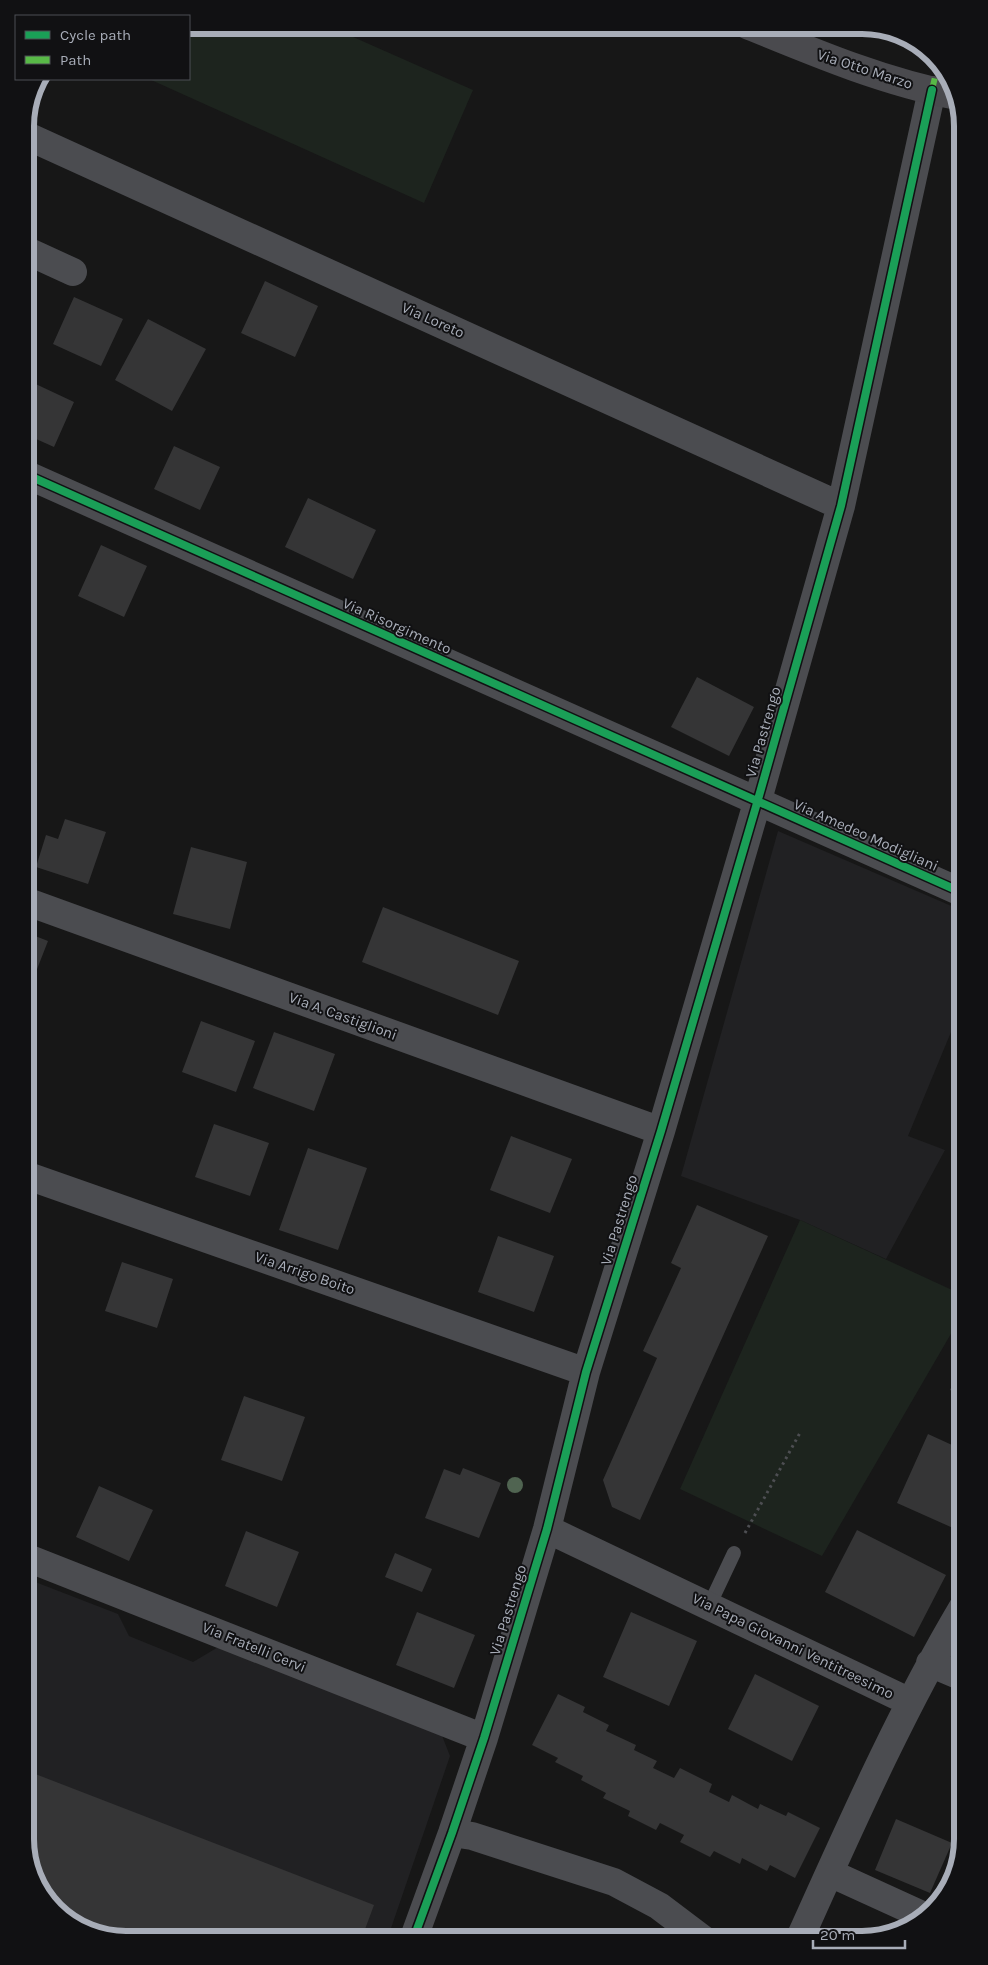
<svg xmlns="http://www.w3.org/2000/svg" width="988" height="1965" viewBox="0 0 988 1965" font-family="Karla,sans-serif">
<style>
.built{fill:#212123}
.green{fill:#1d241e}
.building{fill:#353536}
.lines{fill:none;stroke-linecap:round;stroke-linejoin:round}
.path{stroke:#4d4e52;stroke-width:3;stroke-dasharray:2.5 4;stroke-linecap:butt}
.lane{stroke:#4b4c50;stroke-width:14}
.street{stroke:#4b4c50;stroke-width:28}
.secondary{stroke:#4a4a4e;stroke-width:28}
.quiet{stroke:#58b947;stroke-width:6;stroke-dasharray:12 6;stroke-linecap:butt}
.cycleway-casing{stroke:#111113;stroke-width:11}
.cycleway{stroke:#1a9f57;stroke-width:8}
.tree{fill:#506451}
.labels{text-anchor:middle;stroke-width:4;stroke-linejoin:round;paint-order:stroke}
.street-label{font-size:15px;fill:#a8adb8;stroke:#111113}
.rim{fill:none;stroke:#a8adb8;stroke-width:6}
</style>
<rect width="100%" height="100%" fill="#171717"/>
<path class="built" d="M 778,831 L 963,911 L 963,1003 L 908,1136 L 945,1150 L 886,1259 L 800,1220 L 681,1176 Z
M 25,1578 L 118,1614 L 129,1636 L 193,1662 L 220,1646 L 441,1733 L 450,1756 L 387,1940 L 119,1940 L 65,1919 L 33,1878 L 25,1839 Z"/>
<path class="green" d="M 189,25 L 326,25 L 473,90 L 424,203 L 149,79 L 189,79 Z
M 800,1220 L 963,1295 L 963,1313 L 822,1556 L 680,1489 Z"/>
<path class="building" d="M 265,281 L 318,306 L 295,357 L 241,333 Z
M 74,297 L 123,319 L 101,366 L 53,344 Z
M 148,319 L 206,349 L 172,411 L 115,380 Z
M 25,379 L 74,402 L 54,447 L 25,434 Z
M 174,446 L 220,467 L 200,510 L 154,489 Z
M 308,498 L 376,530 L 353,579 L 285,547 Z
M 101,545 L 147,566 L 124,617 L 78,596 Z
M 697,677 L 754,707 L 729,756 L 671,727 Z
M 65,819 L 106,832 L 88,884 L 36,867 L 46,835 L 58,839 Z
M 191,847 L 247,862 L 230,929 L 173,914 Z
M 383,907 L 519,961 L 498,1015 L 362,962 Z
M 25,932 L 48,941 L 25,1000 Z
M 201,1021 L 255,1041 L 236,1092 L 182,1072 Z
M 274,1032 L 335,1054 L 314,1111 L 253,1088 Z
M 214,1124 L 269,1143 L 250,1196 L 195,1177 Z
M 511,1136 L 572,1159 L 550,1213 L 490,1190 Z
M 308,1148 L 367,1168 L 338,1250 L 279,1230 Z
M 697,1205 L 768,1236 L 640,1520 L 612,1507 L 603,1480 L 657,1358 L 643,1351 L 681,1268 L 671,1263 Z
M 498,1236 L 554,1256 L 534,1312 L 478,1292 Z
M 122,1262 L 173,1279 L 157,1328 L 105,1311 Z
M 963,1361 L 963,1396 L 950,1390 Z
M 244,1396 L 305,1417 L 282,1481 L 221,1460 Z
M 928,1434 L 963,1450 L 962,1532 L 897,1503 Z
M 463,1468 L 501,1483 L 479,1538 L 425,1518 L 444,1469 L 460,1475 Z
M 99,1486 L 153,1510 L 129,1561 L 76,1537 Z
M 857,1530 L 946,1575 L 914,1637 L 825,1592 Z
M 246,1531 L 299,1552 L 277,1607 L 225,1586 Z
M 395,1553 L 432,1569 L 422,1592 L 385,1577 Z
M 417,1612 L 475,1635 L 454,1688 L 396,1665 Z
M 631,1612 L 697,1641 L 669,1706 L 603,1677 Z
M 755,1674 L 819,1706 L 792,1761 L 728,1729 Z
M 558,1694 L 585,1707 L 583,1712 L 609,1725 L 606,1731 L 636,1745 L 634,1750 L 657,1761 L 653,1768 L 674,1778 L 680,1768 L 712,1784 L 709,1792 L 729,1802 L 732,1795 L 758,1809 L 760,1804 L 786,1816 L 788,1812 L 820,1828 L 795,1878 L 770,1865 L 767,1871 L 742,1858 L 740,1864 L 714,1851 L 710,1857 L 680,1842 L 684,1835 L 660,1823 L 656,1830 L 628,1816 L 630,1811 L 603,1798 L 606,1793 L 581,1780 L 583,1776 L 555,1762 L 558,1758 L 532,1745 Z
M 25,1770 L 374,1905 L 361,1940 L 119,1940 L 65,1919 L 33,1878 L 25,1839 Z
M 963,1770 L 963,1792 L 955,1788 Z
M 896,1819 L 952,1843 L 930,1893 L 875,1870 Z"/>
<g class="lines">
<path class="path" d="M 745,1533 L 801,1431"/>
<path class="lane" d="M 709,1606 L 734,1553"/>
<path class="street" d="M 25,135 L 841,506
M 25,250 L 73,272
M 25,474 L 963,893
M 25,901 L 661,1131
M 25,1175 L 586,1372
M 547,1529 L 910,1702
M 25,1557 L 484,1738
M 930,1663 L 963,1677
M 452,1833 L 472,1836 L 614,1882 L 659,1906 L 704,1940
M 830,1873 L 922,1915
M 413,1940 L 452,1833 L 484,1738 L 547,1529 L 586,1372 L 661,1131 L 757,803 L 841,506 L 932,90
M 799,1940 C 850,1827 900,1713 963,1607"/>
<path class="secondary" d="M 747,25 C 815,53 884,82 957,96"/>
<path class="quiet" d="M 932,90 L 938,64"/>
<g class="cycleway-casing">
<path id="cycleway" d="M 25,474 L 963,893
M 413,1940 L 452,1833 L 484,1738 L 547,1529 L 586,1372 L 661,1131 L 757,803 L 841,506 L 932,90"/>
</g>
<use href="#cycleway" class="cycleway"/>
</g>
<circle class="tree" cx="515" cy="1485" r="8"/>
<g class="labels">
<g class="street-label">
<text transform="translate(865 69) rotate(18)" y="5">Via Otto Marzo</text>
<text transform="translate(433 320) rotate(24)" y="5">Via Loreto</text>
<text transform="translate(397 626) rotate(24)" y="5">Via Risorgimento</text>
<text transform="translate(763 732) rotate(-74)" y="5">Via Pastrengo</text>
<text transform="translate(866 835) rotate(24)" y="5">Via Amedeo Modigliani</text>
<text transform="translate(343 1016) rotate(20)" y="5">Via A. Castiglioni</text>
<text transform="translate(619 1220) rotate(-73)" y="5">Via Pastrengo</text>
<text transform="translate(305 1273) rotate(19)" y="5">Via Arrigo Boito</text>
<text transform="translate(508 1610) rotate(-73)" y="5">Via Pastrengo</text>
<text transform="translate(793 1646) rotate(26)" y="5">Via Papa Giovanni Ventitreesimo</text>
<text transform="translate(254 1647) rotate(22)" y="5">Via Fratelli Cervi</text>
</g>
</g>
<path d="M0 0H988V1965H0ZM126 34H862A92 92 0 0 1 954 126V1839A92 92 0 0 1 862 1931H126A92 92 0 0 1 34 1839V126A92 92 0 0 1 126 34Z" fill="#111113" fill-rule="evenodd"/>
<path class="rim" d="M126 34H862A92 92 0 0 1 954 126V1839A92 92 0 0 1 862 1931H126A92 92 0 0 1 34 1839V126A92 92 0 0 1 126 34Z"/>
<rect x="15" y="15" width="175" height="65" fill="#111113" stroke="#4d4f55"/>
<rect x="25" y="31" width="25" height="8" fill="#1a9f57" stroke="#4d4f55"/>
<text x="60" y="40" font-size="15" fill="#a8adb8">Cycle path</text>
<rect x="25" y="56" width="25" height="8" fill="#58b947" stroke="#4d4f55"/>
<text x="60" y="65" font-size="15" fill="#a8adb8">Path</text>
<path d="M813 1940v8h92v-8" fill="none" stroke="#a8adb8" stroke-width="2.5"/>
<text x="820" y="1940" font-size="15" fill="#a8adb8" stroke="#111113" stroke-width="4" paint-order="stroke">20 m</text>
</svg>
